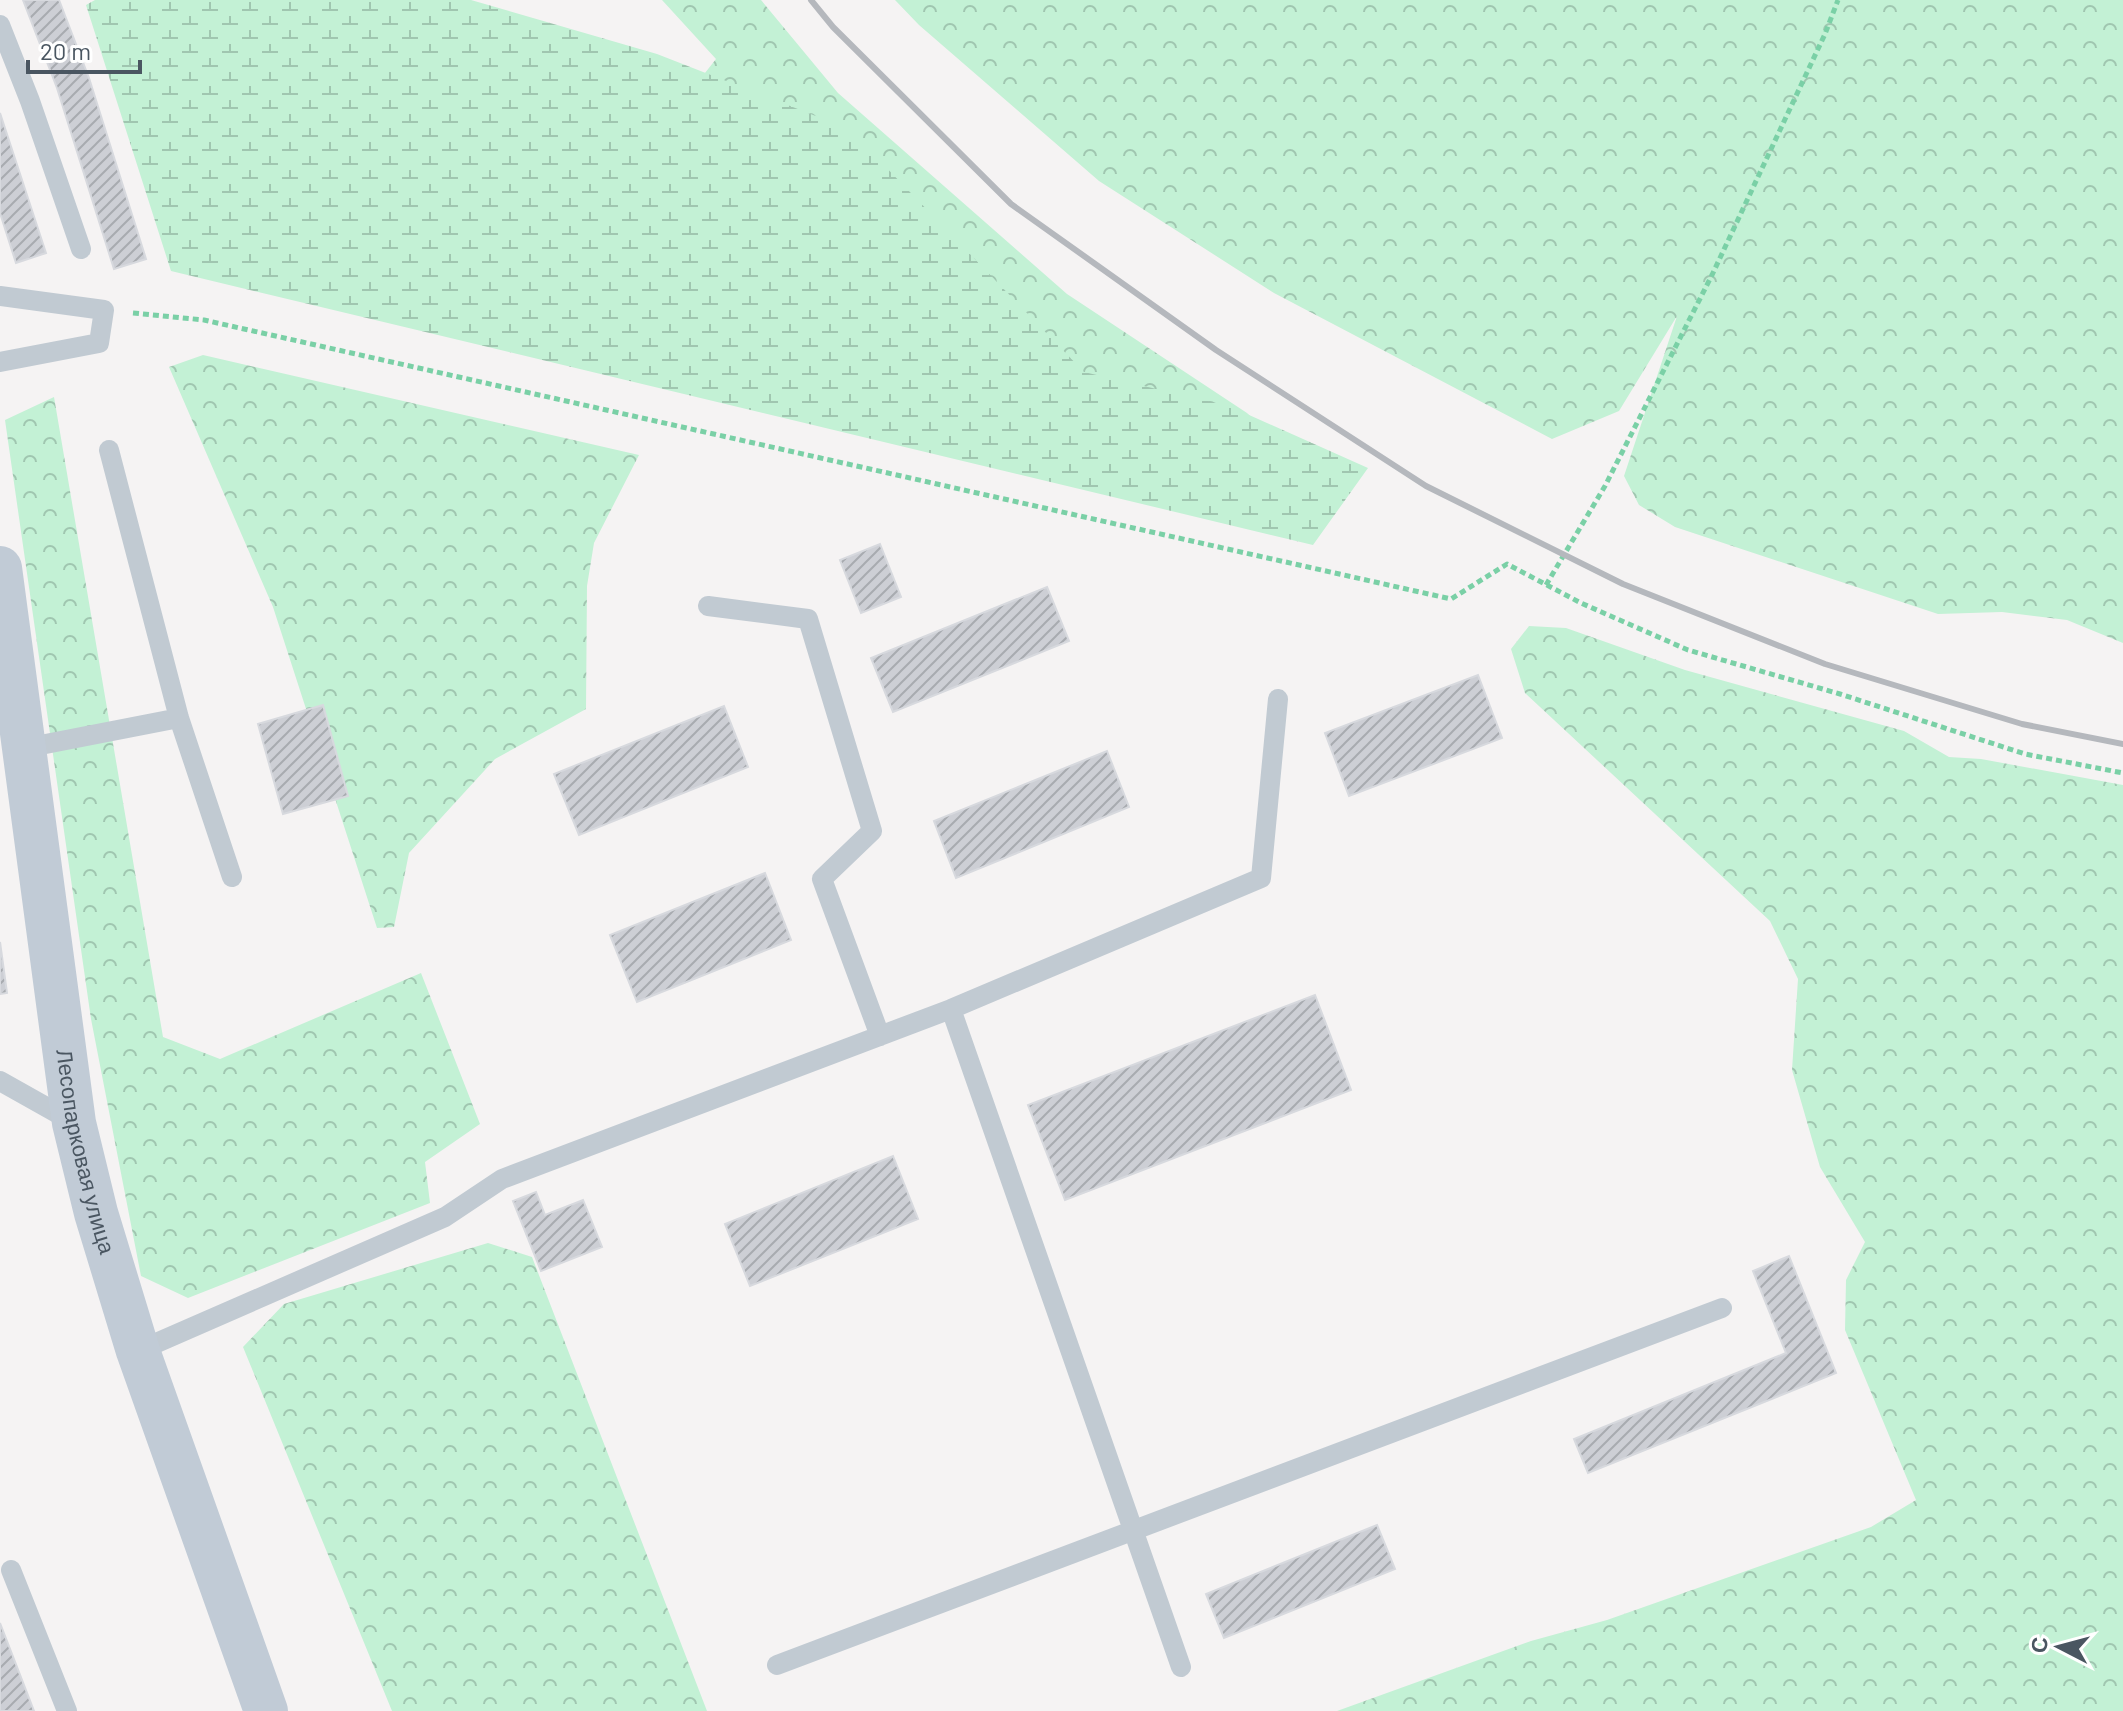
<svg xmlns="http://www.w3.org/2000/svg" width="2123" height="1711" viewBox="0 0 2123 1711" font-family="Barlow,sans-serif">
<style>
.forest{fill:url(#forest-crowns)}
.wetland{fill:url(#wetland-marsh)}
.building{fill:url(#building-hatch);stroke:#d7d9de;stroke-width:2}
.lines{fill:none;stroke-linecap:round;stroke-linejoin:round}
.path{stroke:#7ad0a6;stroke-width:5;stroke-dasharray:6 4;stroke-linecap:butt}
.lane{stroke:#c1cad2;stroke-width:20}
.secondary{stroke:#c1cbd6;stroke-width:44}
.rail{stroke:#b5b8bd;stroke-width:6}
.labels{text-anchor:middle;stroke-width:6;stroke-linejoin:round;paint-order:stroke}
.street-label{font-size:22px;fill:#4a5661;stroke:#fff}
</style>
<defs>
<pattern id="forest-crowns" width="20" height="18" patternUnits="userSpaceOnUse" patternTransform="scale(2)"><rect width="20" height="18" fill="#c3f1d5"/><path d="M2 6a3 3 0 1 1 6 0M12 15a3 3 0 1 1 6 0" fill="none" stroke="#a0c6b0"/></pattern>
<pattern id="wetland-marsh" width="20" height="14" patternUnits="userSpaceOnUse" patternTransform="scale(2)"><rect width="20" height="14" fill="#c3f1d5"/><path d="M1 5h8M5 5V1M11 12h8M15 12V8" fill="none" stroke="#a0c6b0"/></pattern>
<pattern id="building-hatch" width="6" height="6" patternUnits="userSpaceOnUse" patternTransform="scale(2)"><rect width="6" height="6" fill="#cdcfd5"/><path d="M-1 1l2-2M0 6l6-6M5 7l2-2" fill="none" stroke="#a8abb0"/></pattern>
</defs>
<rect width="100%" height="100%" fill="#f5f3f3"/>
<path class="forest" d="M 662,0 L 761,0 L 838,93 L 1067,294 L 1247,413 L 1302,465 L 551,268 L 716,59 Z
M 895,0 L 2123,0 L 2123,643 L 2067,620 L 2002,612 L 1938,614 L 1675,527 L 1639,505 L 1624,476 L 1677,316 L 1619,411 L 1552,439 L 1274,293 L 1099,181 L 919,25 Z
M 203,355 L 639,455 L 594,543 L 587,586 L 586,709 L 495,759 L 409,853 L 394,927 L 377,928 L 273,607 L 169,367 Z
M 54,397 L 163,1037 L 220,1059 L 421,973 L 480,1124 L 425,1162 L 430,1203 L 188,1298 L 141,1276 L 91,1019 L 5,420 Z
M 1529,626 L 1566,628 L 1685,670 L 1904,731 L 1949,757 L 1981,759 L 2123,785 L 2123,1711 L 1337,1711 L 1531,1641 L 1607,1620 L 1871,1527 L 1916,1500 L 1845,1330 L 1846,1280 L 1865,1242 L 1820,1167 L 1792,1070 L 1798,979 L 1770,921 L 1525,693 L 1511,649 Z
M 488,1243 L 532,1257 L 707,1711 L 392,1711 L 243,1347 L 284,1304 Z"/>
<path class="wetland" d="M 95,0 L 471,0 L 657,54 L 849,129 L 1084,372 L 1229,406 L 1368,468 L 1313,545 L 171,271 L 86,5 Z"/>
<path class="building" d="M 23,0 L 59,0 L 89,78 L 146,259 L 114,269 L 57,88 Z
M 0,113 L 46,253 L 16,263 L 0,213 Z
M 880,544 L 901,597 L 861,613 L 840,560 Z
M 1047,587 L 1069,641 L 893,712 L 871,658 Z
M 1478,675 L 1502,738 L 1349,796 L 1325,733 Z
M 323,705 L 348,796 L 283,814 L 258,724 Z
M 724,706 L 748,767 L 579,835 L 554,774 Z
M 1107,751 L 1129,807 L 956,878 L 934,821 Z
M 765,873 L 791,940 L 637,1002 L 610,935 Z
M 0,942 L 7,993 L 0,994 Z
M 1315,995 L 1351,1090 L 1065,1200 L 1028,1105 Z
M 893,1156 L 918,1219 L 750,1286 L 725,1224 Z
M 536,1192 L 545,1215 L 583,1200 L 602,1247 L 541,1271 L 513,1201 Z
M 1789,1256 L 1836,1373 L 1588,1473 L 1574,1439 L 1786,1353 L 1753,1271 Z
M 1377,1525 L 1395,1569 L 1224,1638 L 1206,1594 Z
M 0,1623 L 34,1711 L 0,1711 Z"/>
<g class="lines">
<path class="path" d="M 133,313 L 204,320 L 1451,599 L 1507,564 L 1581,603 L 1688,650 L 1840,694 L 2025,754 L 2123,773
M 1546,585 L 1605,486 L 1712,275 L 1825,34 L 1838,0"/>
<path class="lane" d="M 0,25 L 30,101 L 81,249
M 0,296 L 104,310 L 99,343 L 0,362
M 109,450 L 179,718 L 232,877
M 708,606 L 808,619 L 872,831 L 822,879 L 880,1036
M 25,748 L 179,718
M 951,1009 L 1181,1667
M 0,1081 L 73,1122
M 138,1351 L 445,1217 L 502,1179 L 951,1009 L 1261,878 L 1278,699
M 11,1570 L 67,1711
M 777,1665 L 1722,1308"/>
<path class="secondary" id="s1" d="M 0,568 L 74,1123 L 96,1213 L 138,1351 L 266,1711"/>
<path class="rail" d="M 811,0 L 833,27 L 1011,204 L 1216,350 L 1426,486 L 1623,584 L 1825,664 L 2022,724 L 2123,744"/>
</g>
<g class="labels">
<g class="street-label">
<text dy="8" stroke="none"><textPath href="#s1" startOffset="590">Лесопарковая улица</textPath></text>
</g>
</g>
<g transform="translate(2059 1647) rotate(276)" stroke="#ffffff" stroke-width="6" paint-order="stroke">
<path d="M0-6L14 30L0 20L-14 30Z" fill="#4a5661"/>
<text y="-12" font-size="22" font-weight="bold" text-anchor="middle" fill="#4a5661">С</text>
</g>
<path d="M28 60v12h112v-12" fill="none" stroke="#4a5661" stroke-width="4"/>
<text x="40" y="60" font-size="24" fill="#4a5661" stroke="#ffffff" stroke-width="6" paint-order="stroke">20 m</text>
</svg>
